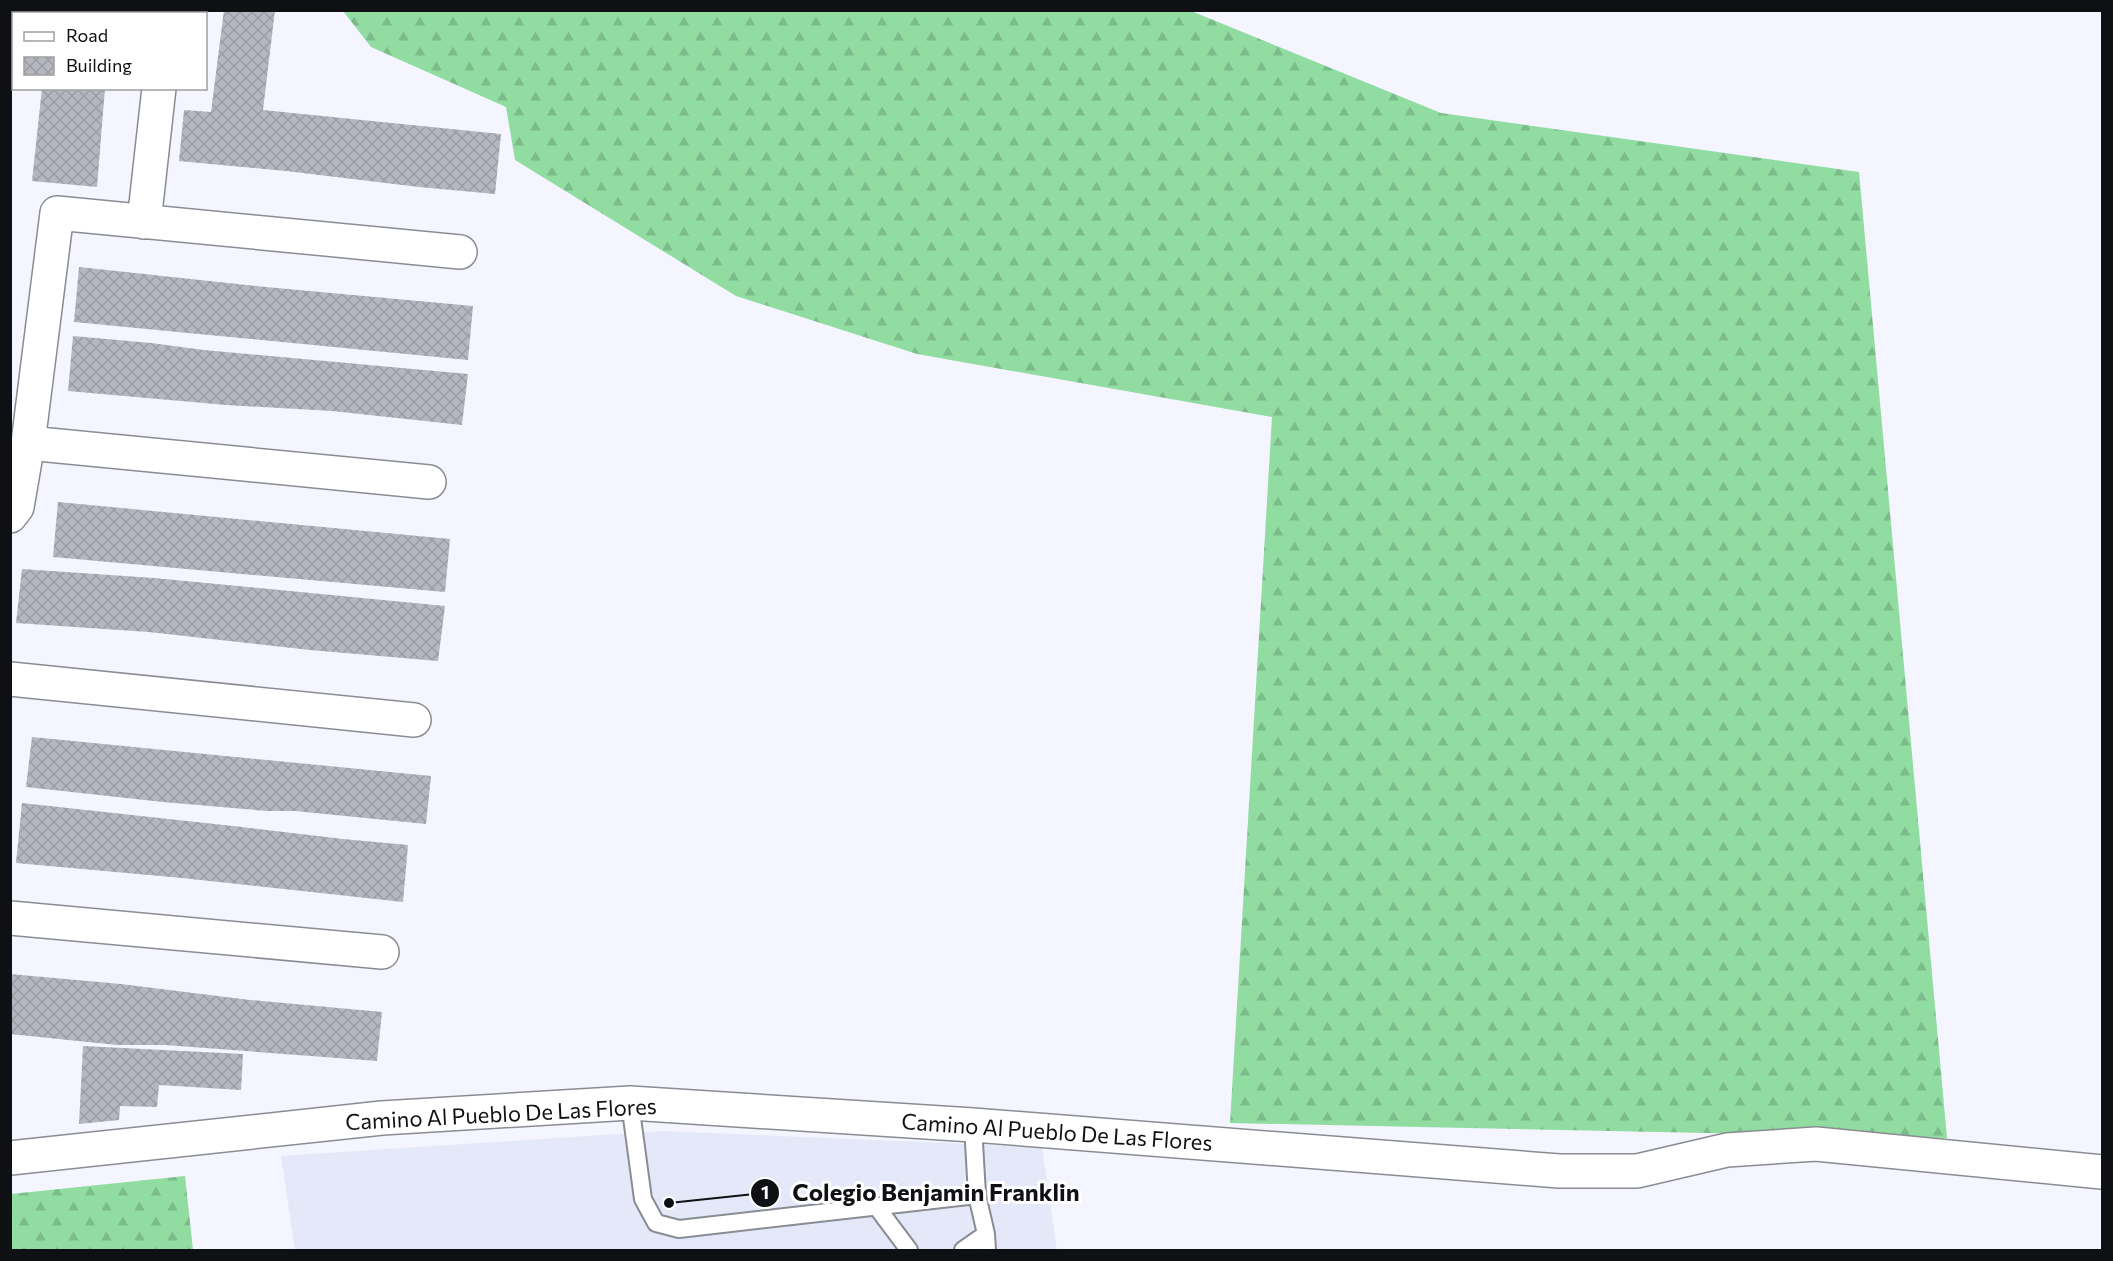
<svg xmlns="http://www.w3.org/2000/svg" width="2113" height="1261" viewBox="0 0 2113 1261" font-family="Commissioner,sans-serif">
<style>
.built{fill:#e5e8f8}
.forest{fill:url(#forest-firs)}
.building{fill:url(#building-cross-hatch)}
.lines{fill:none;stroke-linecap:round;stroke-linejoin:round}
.lane-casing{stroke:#8a8c94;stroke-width:20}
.street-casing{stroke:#8a8c94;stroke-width:36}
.lane{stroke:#fff;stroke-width:16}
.street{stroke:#fff;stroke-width:33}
.labels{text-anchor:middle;stroke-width:6;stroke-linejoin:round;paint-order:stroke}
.street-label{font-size:22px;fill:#0f1013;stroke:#fff}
.leader{fill:none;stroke:#0f1013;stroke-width:2}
.callout-dot{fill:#0f1013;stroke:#fff;stroke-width:2}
.mark-label{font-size:18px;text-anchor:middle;font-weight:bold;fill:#fff}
.callout-label{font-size:24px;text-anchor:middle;font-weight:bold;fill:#0f1013;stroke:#fff;stroke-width:6;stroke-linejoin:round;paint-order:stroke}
</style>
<defs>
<pattern id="forest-firs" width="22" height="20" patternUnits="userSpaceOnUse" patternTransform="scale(1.5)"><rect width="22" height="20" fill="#91dca1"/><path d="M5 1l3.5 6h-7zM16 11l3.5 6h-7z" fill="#7cbc8a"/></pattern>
<pattern id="building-cross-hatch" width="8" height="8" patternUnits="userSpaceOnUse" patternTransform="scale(1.5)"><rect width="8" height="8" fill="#b5b7c0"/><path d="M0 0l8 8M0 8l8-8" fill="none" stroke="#9a9ca4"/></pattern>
</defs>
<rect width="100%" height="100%" fill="#f4f5ff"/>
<path class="built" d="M 664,1131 L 1042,1147 L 1057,1250 L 295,1250 L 281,1156 Z"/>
<path class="forest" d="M 343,11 L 1191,11 L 1441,113 L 1859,172 L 1947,1138 L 1230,1123 L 1272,417 L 917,354 L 736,296 L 515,160 L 506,107 L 371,47 Z
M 185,1176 L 193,1250 L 11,1250 L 11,1194 Z"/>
<path class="building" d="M 50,10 L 112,10 L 112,14 L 50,14 Z
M 224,10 L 275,10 L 263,110 L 501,134 L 495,194 L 419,187 L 286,171 L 179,161 L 184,110 L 211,112 Z
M 42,88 L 105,88 L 97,187 L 32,181 Z
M 79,267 L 266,287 L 473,306 L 468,360 L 74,322 Z
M 73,336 L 151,343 L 204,350 L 468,374 L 462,425 L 332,411 L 226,405 L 68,391 Z
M 58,502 L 450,539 L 445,592 L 53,557 Z
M 22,569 L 154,578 L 445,606 L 438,661 L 310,650 L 149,632 L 16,623 Z
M 32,737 L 431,776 L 426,824 L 295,811 L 267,811 L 163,802 L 26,787 Z
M 22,803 L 242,827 L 343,839 L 408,845 L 403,902 L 182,878 L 16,863 Z
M 10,974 L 121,984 L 250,1000 L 382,1012 L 377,1061 L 165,1045 L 117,1045 L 10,1034 Z
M 83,1046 L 243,1054 L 241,1090 L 159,1085 L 157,1107 L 120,1106 L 119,1120 L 79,1124 Z"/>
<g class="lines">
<g class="lane-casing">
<path id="lane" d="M 630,1103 L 643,1199 L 656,1223 L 679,1229 L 977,1195
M 973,1125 L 977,1195 L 986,1234 L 987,1250
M 876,1206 L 909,1250
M 963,1250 L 986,1234"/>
</g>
<g class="street-casing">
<path id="street" d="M 167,14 L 167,10
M 144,222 L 159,88
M 28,443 L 429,482
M 10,516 L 17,507 L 28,443 L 57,213 L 460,252
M 10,679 L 414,720
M 10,918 L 382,952
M 10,1158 L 382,1118 L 630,1103 L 973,1125 L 1559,1171 L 1637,1171 L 1727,1150 L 1816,1144 L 2102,1172"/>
</g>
<use href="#lane" class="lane"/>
<use href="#street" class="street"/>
</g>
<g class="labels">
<g class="street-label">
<text transform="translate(501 1114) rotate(-3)" y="8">Camino Al Pueblo De Las Flores</text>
<text transform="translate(1057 1132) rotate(4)" y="8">Camino Al Pueblo De Las Flores</text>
</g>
</g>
<path class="leader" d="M669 1203L765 1193"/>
<g class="callout-dot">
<circle cx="669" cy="1203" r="6"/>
<circle cx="765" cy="1193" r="15"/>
</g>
<g class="mark-label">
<text x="765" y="1199">1</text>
</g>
<g class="callout-label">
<text x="936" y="1201">Colegio Benjamin Franklin</text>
</g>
<rect width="2113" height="1261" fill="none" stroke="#0f1013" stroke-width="24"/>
<rect x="12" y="12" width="195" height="78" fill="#ffffff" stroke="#9f9fa1" stroke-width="1.5"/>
<rect x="24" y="32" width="30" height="9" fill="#ffffff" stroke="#9f9fa1" stroke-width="1.5"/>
<text x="66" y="42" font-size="18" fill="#0f1013">Road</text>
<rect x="24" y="57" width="30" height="18" fill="url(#building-cross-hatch)" stroke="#9f9fa1" stroke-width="1.5"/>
<text x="66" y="72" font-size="18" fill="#0f1013">Building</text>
</svg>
